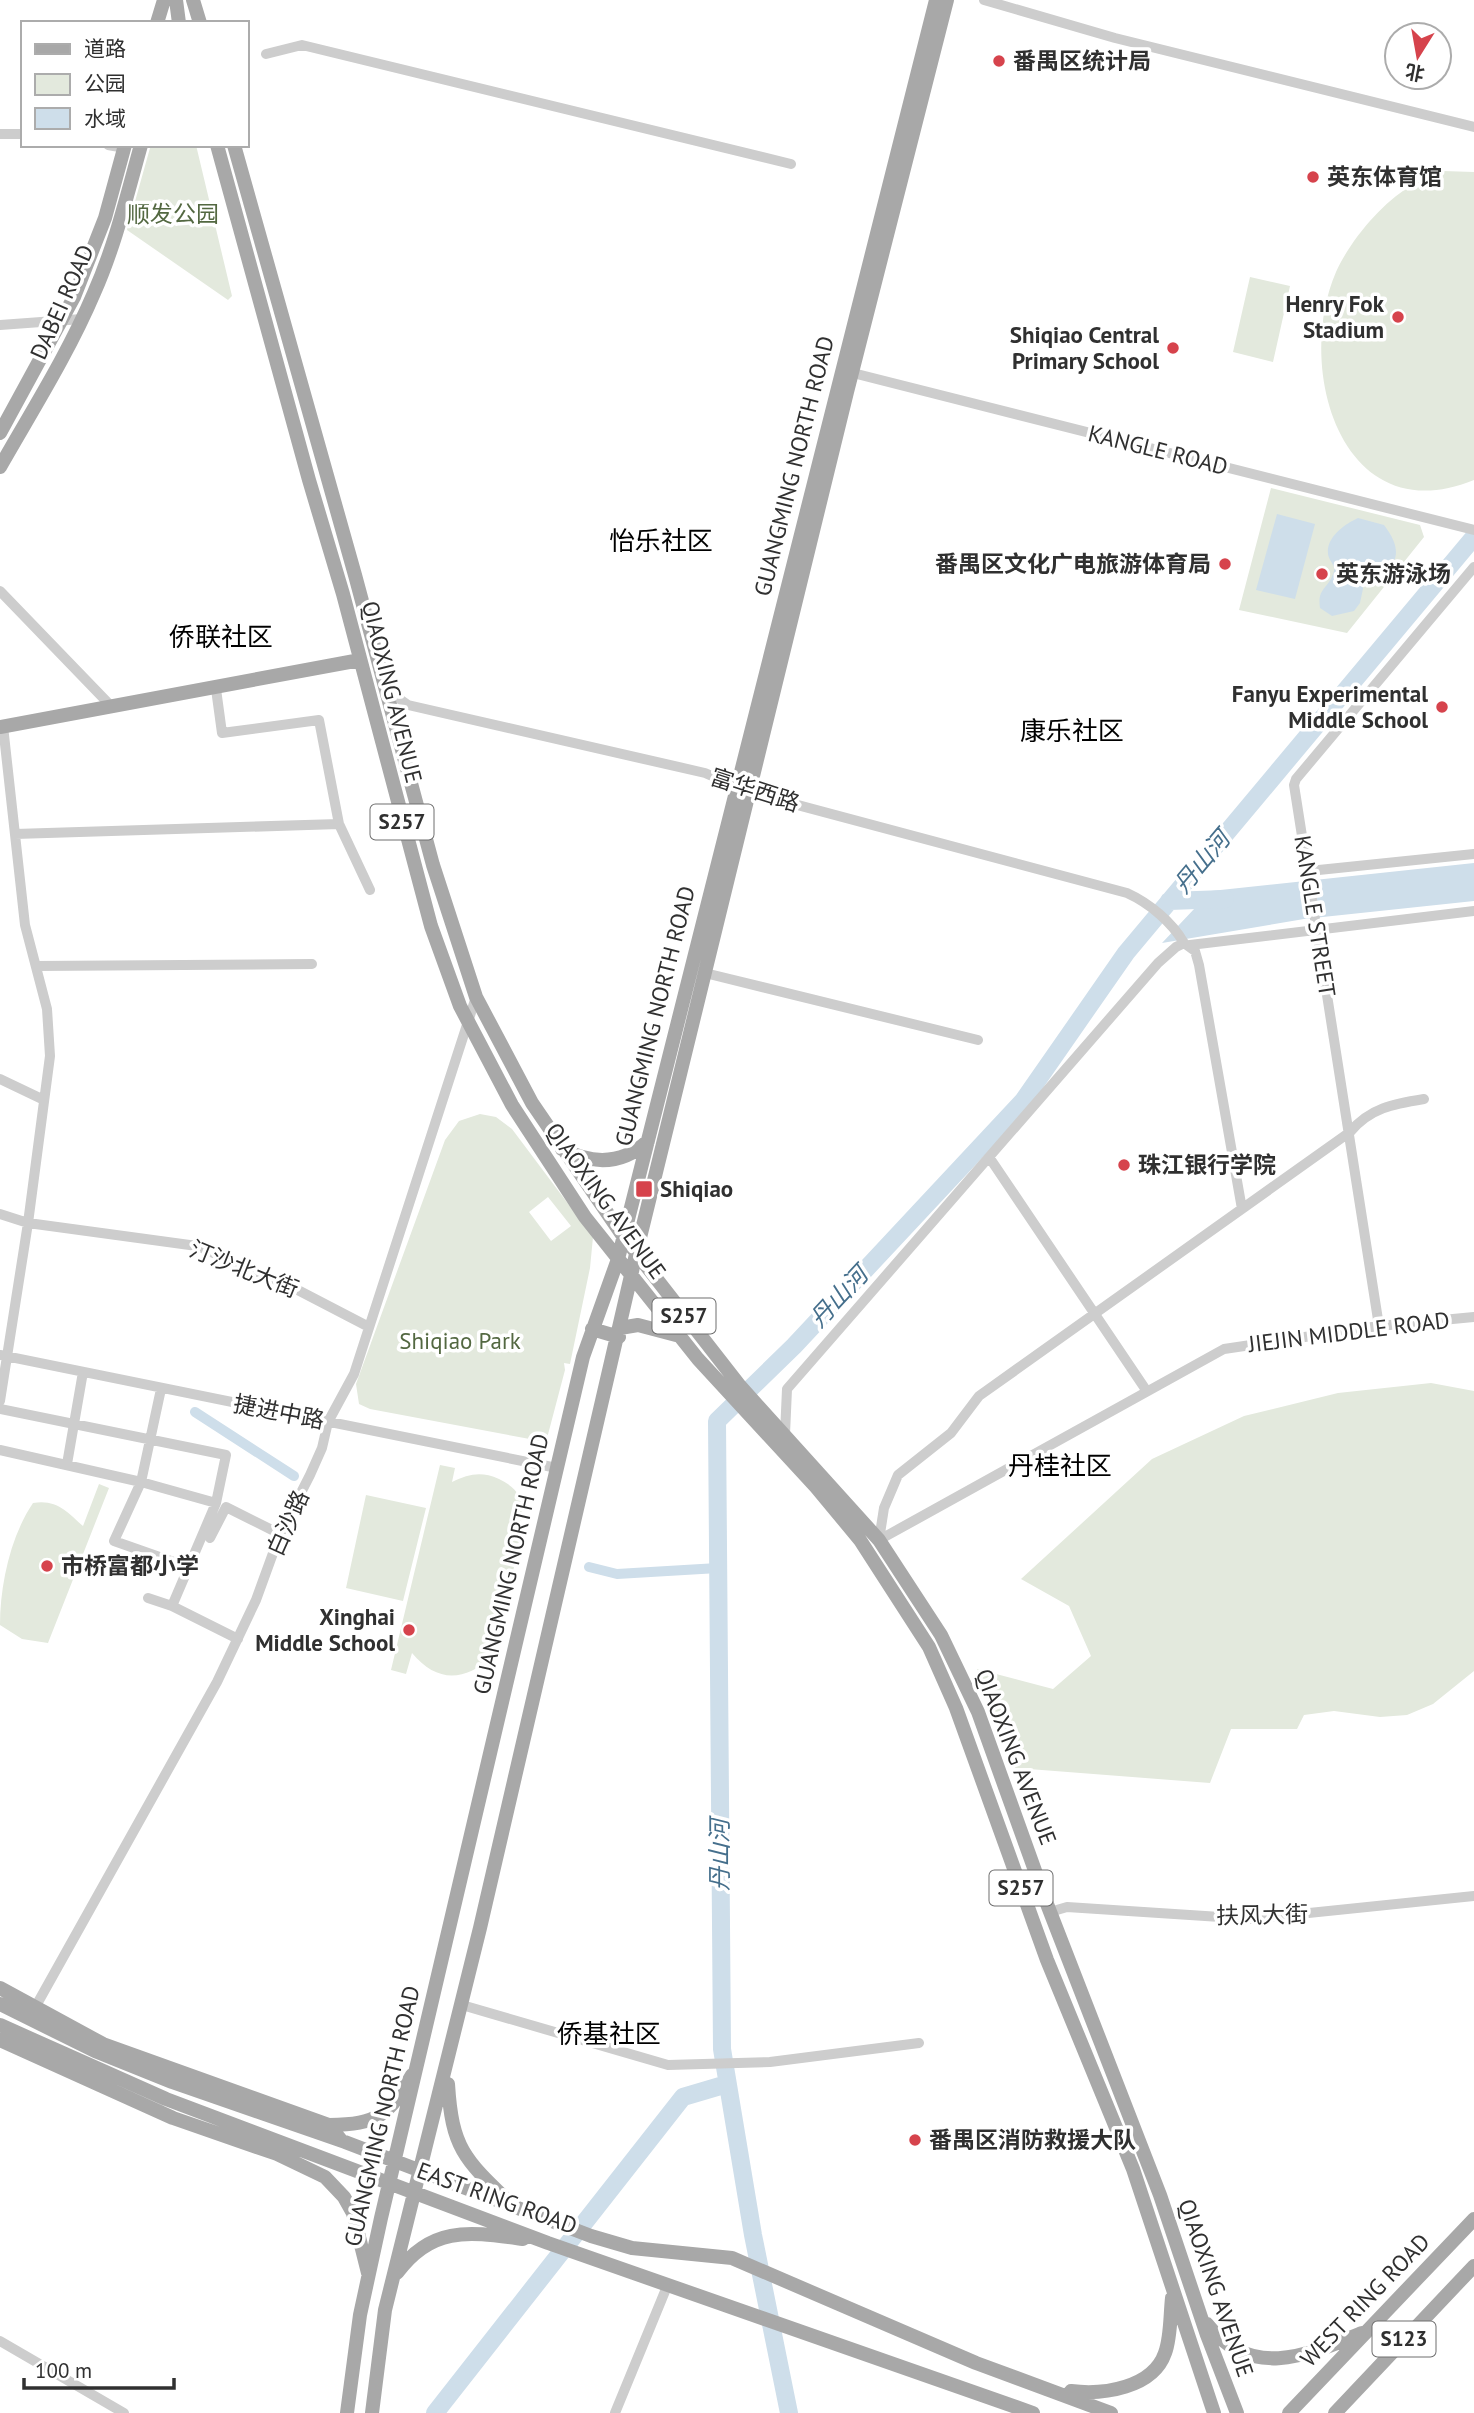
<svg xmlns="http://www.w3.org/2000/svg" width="1474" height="2413" viewBox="0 0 1474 2413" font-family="'PT Sans','Noto Sans SC',sans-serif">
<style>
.green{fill:#e3e9dd;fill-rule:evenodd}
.water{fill:#cedeea}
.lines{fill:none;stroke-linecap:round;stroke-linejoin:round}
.canal{stroke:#cedeea;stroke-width:10}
.river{stroke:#cedeea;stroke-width:18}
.minor{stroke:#cdcdcd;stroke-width:10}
.major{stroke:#a8a8a8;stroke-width:14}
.poi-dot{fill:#d6434c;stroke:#fff;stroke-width:2.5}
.labels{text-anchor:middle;stroke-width:7;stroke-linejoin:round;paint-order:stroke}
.shield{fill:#fff;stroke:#6e6e6e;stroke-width:2}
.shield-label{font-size:21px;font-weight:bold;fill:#303030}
.poi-label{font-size:23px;font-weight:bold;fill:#303030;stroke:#fff;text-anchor:start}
.park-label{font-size:23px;fill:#536841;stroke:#fff}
.street-label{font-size:23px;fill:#303030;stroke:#fff}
.water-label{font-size:24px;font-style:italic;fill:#456f8c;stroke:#fff}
.quarter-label{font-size:26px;fill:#000;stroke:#fff}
</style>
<rect width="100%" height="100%" fill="#fff"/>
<path class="green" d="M 169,145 L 196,145 L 232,296 L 228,300 L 127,230 L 150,148 Z
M 1443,171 L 1474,172 L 1474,480 C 1342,534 1294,369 1336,272 C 1350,241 1381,204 1409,187 C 1420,181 1432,177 1443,171 Z
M 1250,277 L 1290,286 L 1273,362 L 1233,352 Z
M 1271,488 L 1420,525 L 1424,537 L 1347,633 L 1239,610 Z
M 480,1114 L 496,1117 L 512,1129 L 593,1237 L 590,1268 L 570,1364 L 564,1363 L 565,1370 L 546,1442 L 370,1409 L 359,1404 L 356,1384 L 445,1140 L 459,1121 ZM 548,1197 L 571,1226 L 551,1241 L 529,1212 Z
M 1431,1383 L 1474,1391 L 1474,1671 L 1433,1704 L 1407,1715 L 1380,1717 L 1334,1711 L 1304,1715 L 1297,1729 L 1231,1729 L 1210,1783 L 1015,1768 L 977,1669 L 1053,1689 L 1091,1656 L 1069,1606 L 1021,1579 L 1152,1459 L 1244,1416 L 1338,1393 Z
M 440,1465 L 455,1468 L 452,1482 C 469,1474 481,1471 499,1479 C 507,1483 515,1488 519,1496 C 531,1519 499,1626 492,1656 C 464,1683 436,1682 412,1653 L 406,1674 L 391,1670 Z
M 99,1484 L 109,1488 L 48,1643 L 22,1639 L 0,1625 C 0,1586 10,1537 33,1503 C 57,1499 67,1512 83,1526 Z
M 366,1495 L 426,1508 L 403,1601 L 346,1588 Z"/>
<path class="water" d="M 1277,514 L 1315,524 L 1295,599 L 1256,590 Z
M 1358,518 L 1384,525 C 1407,555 1395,570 1364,584 L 1360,603 L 1354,611 L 1332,616 L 1320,608 C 1317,588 1328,589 1333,574 C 1337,565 1329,562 1328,554 C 1326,537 1345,524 1358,518 Z
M 1474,863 L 1474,901 L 1304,919 L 1162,943 L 1211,891 Z"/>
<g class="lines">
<path class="canal" d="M 195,1412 L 294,1476
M 589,1567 L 617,1574 L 718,1568"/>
<path class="river" d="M 1169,901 L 1225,899
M 435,2413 L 683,2097 L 727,2084
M 789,2413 L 753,2235 L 722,2049 L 717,1421 L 794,1346 L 1023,1101 L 1126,953 L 1474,537"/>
<path class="minor" d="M 984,0 L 1115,38 L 1474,127
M 266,54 L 302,45 L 791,164
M 0,134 L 23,134
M 108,145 L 125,148
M 0,325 L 82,319
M 845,371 L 1474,530
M 0,591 L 111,706
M 384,688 L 408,705 L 705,773 L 749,792 L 1127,893 C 1149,903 1172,922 1184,943
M 216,689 L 222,733 L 319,720 L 339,824 L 370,890
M 15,834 L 339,824
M 1309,871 L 1474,854
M 1190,945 L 1474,911
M 36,966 L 312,964
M 705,973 L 978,1040
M 0,1079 L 44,1100
M 989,1157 L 1146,1390
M 0,1214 L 28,1223 L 197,1246 L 292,1287 L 369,1327
M 1379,1326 L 1294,785 L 1296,779 L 1474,567
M 0,1355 L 557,1468
M 161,1389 L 141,1482 L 216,1503 L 172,1606 L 238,1639
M 0,1401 L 28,1223 L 50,1056 L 47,1009 L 25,925 L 3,726
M 0,1409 L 226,1455 L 216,1503
M 785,1434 L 787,1389 L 1158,963 L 1176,947 L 1184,943 L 1195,951 L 1199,965 L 1242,1209
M 0,1450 L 141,1482 L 114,1541 L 188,1567
M 67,1464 L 83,1372
M 210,1538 L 226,1507 L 280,1534
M 879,1540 L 884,1508 L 898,1475 L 951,1433 L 979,1396 L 1350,1132 C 1370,1108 1393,1104 1424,1099
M 879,1540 L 1224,1349 L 1379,1326 L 1474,1317
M 148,1598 L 172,1606
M 1050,1912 L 1067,1907 L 1251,1919 L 1474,1896
M 462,2005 L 668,2065 L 770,2062 L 919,2043
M 32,2013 L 217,1682 L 256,1600 L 280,1534 L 310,1475 L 322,1448 L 328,1422 L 354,1374 L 476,997
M 0,2341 L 124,2413
M 615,2413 L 668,2284"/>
<path class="major" d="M 176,0 L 179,23
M 193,0 L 200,23
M 157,23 L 164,0
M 217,145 L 309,480 L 343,594 L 431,926 L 460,1006 L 512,1105 L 585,1217 L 698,1359 L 816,1487 L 860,1540 L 929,1647 L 956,1708 L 1047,1960 L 1133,2169 L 1214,2413
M 234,145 L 355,575 L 433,865 L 476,997 L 532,1103 L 623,1236 L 740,1386 L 879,1540 L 941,1635 L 978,1712 L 1047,1904 L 1160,2195 L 1207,2335 L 1237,2413
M 0,433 L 74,297 L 105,218 L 125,145
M 0,467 C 33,409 68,354 94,293 C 115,246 127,195 141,145
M 0,727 L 360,660
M 562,1149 C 593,1165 622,1165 648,1141
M 620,1328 L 638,1325 L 676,1335
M 592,1329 L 619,1337
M 0,1988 L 103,2044 L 329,2125 L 341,2140
M 0,2004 L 95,2051 L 172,2082 L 345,2142 L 591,2236 L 632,2248 L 732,2258 L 976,2363 L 1111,2413
M 0,2025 L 166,2099 L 548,2243 L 1033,2413
M 0,2040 L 173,2118 L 277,2154 L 325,2177 L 344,2197 L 353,2213 L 368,2273
M 448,2084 C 452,2148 464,2159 510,2203
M 329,2125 C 378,2124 388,2116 412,2075
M 397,2273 C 432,2225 470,2232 523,2239
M 1207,2324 C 1251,2380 1306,2356 1362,2333
M 1071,2391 C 1103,2395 1153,2388 1165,2353 C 1171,2337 1170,2316 1172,2298
M 347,2413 L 360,2315 L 381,2218 L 583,1357 L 618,1259 L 936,0
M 372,2413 L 385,2310 L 480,1928 L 636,1254 L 847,392 L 947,0
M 1289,2413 L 1474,2219
M 1335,2413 L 1474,2266"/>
</g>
<g class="poi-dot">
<circle cx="999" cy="61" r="7"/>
<circle cx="1313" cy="177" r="7"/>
<circle cx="1398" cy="317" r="7"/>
<circle cx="1173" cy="348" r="7"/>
<circle cx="1225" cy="564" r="7"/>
<circle cx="1322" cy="574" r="7"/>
<circle cx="1442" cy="707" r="7"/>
<circle cx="1124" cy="1165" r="7"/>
<rect x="635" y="1180" width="18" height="18" rx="3.5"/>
<circle cx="47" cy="1566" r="7"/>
<circle cx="409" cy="1630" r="7"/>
<circle cx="915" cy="2140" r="7"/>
</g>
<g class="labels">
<g class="shield">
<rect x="370.5" y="804.5" width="63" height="35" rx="5"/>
<rect x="652.5" y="1298.5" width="63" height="35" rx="5"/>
<rect x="989.5" y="1870.5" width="63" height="35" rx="5"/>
<rect x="1372.5" y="2321.5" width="63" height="35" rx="5"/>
</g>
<g class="shield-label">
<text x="402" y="829">S257</text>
<text x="684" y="1323">S257</text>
<text x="1021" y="1895">S257</text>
<text x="1404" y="2346">S123</text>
</g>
<g class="poi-label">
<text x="1013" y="69">番禺区统计局</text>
<text x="1327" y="185">英东体育馆</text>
<text x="1384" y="312" text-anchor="end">Henry Fok<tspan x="1384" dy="26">Stadium</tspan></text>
<text x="1159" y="343" text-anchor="end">Shiqiao Central<tspan x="1159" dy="26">Primary School</tspan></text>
<text x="1211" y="572" text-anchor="end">番禺区文化广电旅游体育局</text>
<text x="1336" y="582">英东游泳场</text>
<text x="1428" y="702" text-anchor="end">Fanyu Experimental<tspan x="1428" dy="26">Middle School</tspan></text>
<text x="1138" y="1173">珠江银行学院</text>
<text x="660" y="1197">Shiqiao</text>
<text x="61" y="1574">市桥富都小学</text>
<text x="395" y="1625" text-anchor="end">Xinghai<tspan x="395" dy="26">Middle School</tspan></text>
<text x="929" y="2148">番禺区消防救援大队</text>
</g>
<g class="park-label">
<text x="173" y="222">顺发公园</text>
<text x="460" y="1349">Shiqiao Park</text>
</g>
<g class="street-label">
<text transform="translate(62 302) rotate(-66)" y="8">DABEI ROAD</text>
<text transform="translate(1158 450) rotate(14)" y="8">KANGLE ROAD</text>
<text transform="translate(794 466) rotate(-76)" y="8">GUANGMING NORTH ROAD</text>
<text transform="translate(392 692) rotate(76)" y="8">QIAOXING AVENUE</text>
<text transform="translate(755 790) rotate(18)" y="8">富华西路</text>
<text transform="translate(1315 916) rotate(81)" y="8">KANGLE STREET</text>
<text transform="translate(655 1016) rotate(-76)" y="8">GUANGMING NORTH ROAD</text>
<text transform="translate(606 1201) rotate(54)" y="8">QIAOXING AVENUE</text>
<text transform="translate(244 1269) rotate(22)" y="8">汀沙北大街</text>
<text transform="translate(1349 1332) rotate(-7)" y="8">JIEJIN MIDDLE ROAD</text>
<text transform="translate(279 1412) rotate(11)" y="8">捷进中路</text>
<text transform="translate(288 1523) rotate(-66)" y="8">白沙路</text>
<text transform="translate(511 1564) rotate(-77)" y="8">GUANGMING NORTH ROAD</text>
<text transform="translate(1016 1757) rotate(69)" y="8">QIAOXING AVENUE</text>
<text transform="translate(1262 1915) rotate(-1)" y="8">扶风大街</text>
<text transform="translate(382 2116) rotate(-77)" y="8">GUANGMING NORTH ROAD</text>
<text transform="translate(497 2198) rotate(20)" y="8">EAST RING ROAD</text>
<text transform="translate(1216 2288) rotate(71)" y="8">QIAOXING AVENUE</text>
<text transform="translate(1365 2300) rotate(-46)" y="8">WEST RING ROAD</text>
</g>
<g class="water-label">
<text transform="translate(1202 862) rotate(-50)" y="8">丹山河</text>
<text transform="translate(839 1297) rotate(-47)" y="8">丹山河</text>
<text transform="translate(720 1855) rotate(-90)" y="8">丹山河</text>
</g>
<g class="quarter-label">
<text x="661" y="550">怡乐社区</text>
<text x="221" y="646">侨联社区</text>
<text x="1072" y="740">康乐社区</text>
<text x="1060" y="1475">丹桂社区</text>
<text x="609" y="2043">侨基社区</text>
</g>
</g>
<rect x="21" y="21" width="228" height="126" fill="#ffffff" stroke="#acacac" stroke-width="2"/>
<rect x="35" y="44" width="35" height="10" fill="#a8a8a8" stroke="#acacac" stroke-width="2"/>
<text x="84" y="56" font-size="21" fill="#303030">道路</text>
<rect x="35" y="74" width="35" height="21" fill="#e3e9dd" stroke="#acacac" stroke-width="2"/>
<text x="84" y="91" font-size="21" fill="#303030">公园</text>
<rect x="35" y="108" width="35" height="21" fill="#cedeea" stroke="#acacac" stroke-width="2"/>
<text x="84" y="126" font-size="21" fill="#303030">水域</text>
<g transform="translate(1418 56) rotate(191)"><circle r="33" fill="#ffffff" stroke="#acacac" stroke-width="2"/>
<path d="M0-5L12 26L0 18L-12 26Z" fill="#d6434c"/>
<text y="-10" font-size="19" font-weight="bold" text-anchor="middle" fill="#303030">北</text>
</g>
<path d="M24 2378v10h150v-10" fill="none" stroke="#303030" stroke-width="3.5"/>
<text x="35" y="2378" font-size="21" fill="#303030" stroke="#ffffff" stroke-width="5" paint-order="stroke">100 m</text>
</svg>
